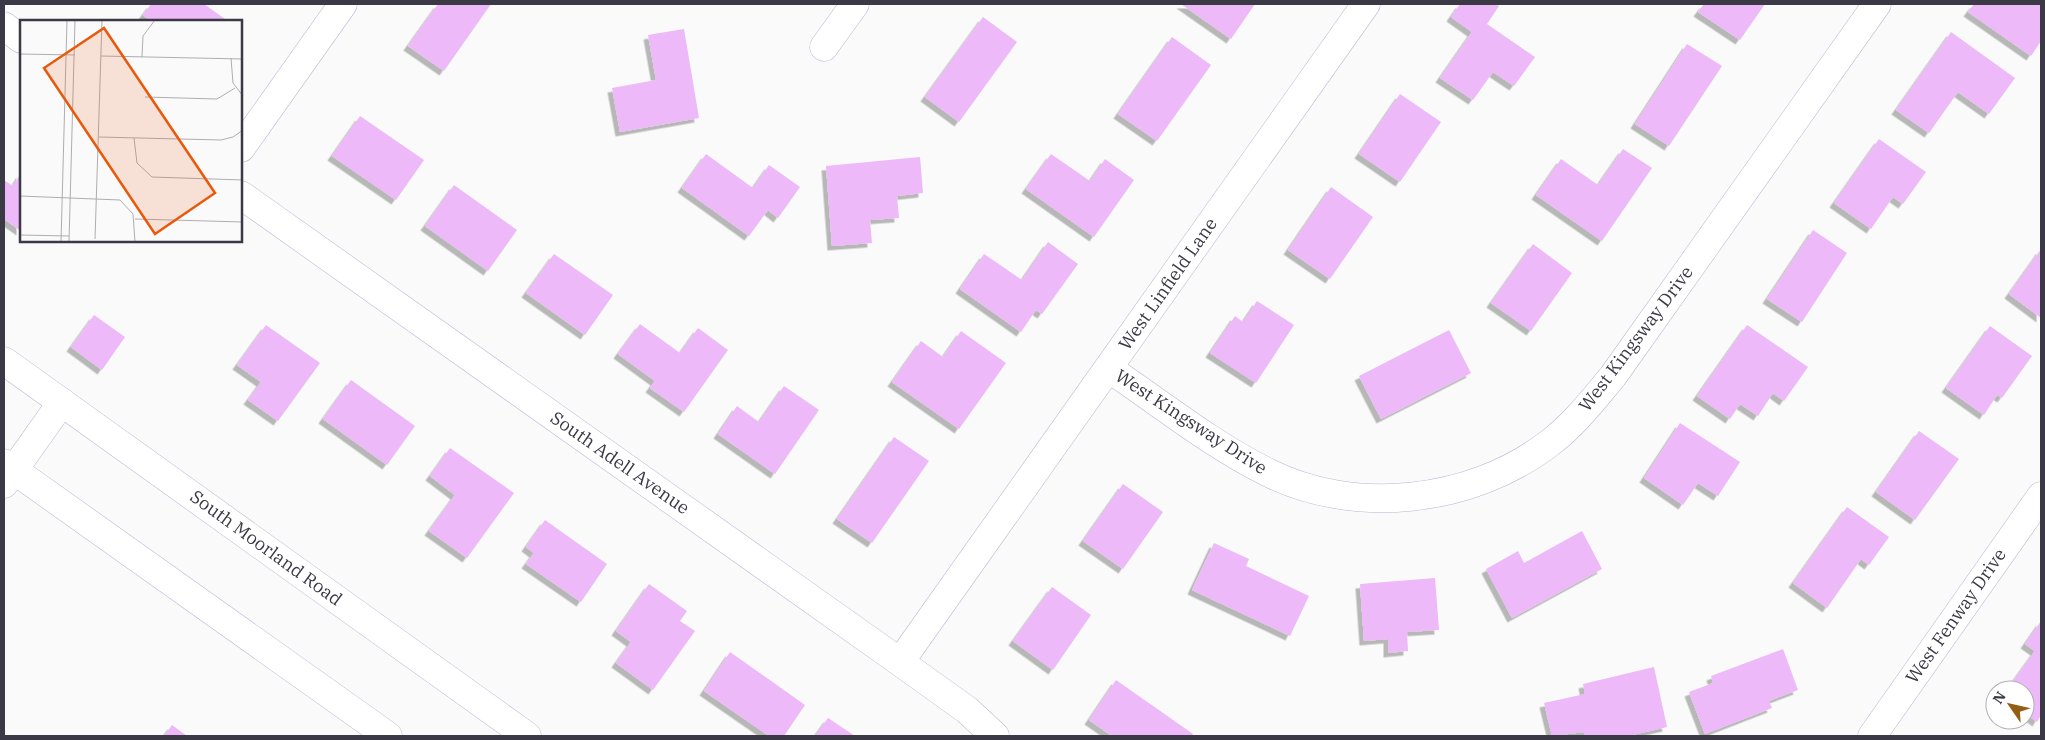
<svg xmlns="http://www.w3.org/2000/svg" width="2045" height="740" viewBox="0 0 2045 740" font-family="'IBM Plex Serif',serif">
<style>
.building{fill:#edb9f8;filter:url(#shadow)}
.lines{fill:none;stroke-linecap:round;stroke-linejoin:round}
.street-casing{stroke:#bbb6d3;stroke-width:29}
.secondary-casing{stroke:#bbb6d3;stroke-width:29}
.street{stroke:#fff;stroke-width:28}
.secondary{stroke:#fff;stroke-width:28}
.labels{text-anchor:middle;stroke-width:5;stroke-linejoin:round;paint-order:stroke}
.street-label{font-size:18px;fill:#3b3945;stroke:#fff}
.inset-road{fill:none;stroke:#aeadb2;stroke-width:1}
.view{fill:#e8590c;fill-opacity:0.15;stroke:#e8590c;stroke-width:2.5}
.inset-edge{fill:none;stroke:#3b3945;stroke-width:2.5}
</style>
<defs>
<filter id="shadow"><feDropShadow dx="-4.5" dy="4.5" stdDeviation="0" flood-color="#0004"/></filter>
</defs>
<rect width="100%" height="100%" fill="#fafafa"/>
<path class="building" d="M 151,4 L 204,4 L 225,19 L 223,21 L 151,21 L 143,15 Z
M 438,4 L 491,4 L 444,71 L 408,46 Z
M 1181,4 L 1255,4 L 1231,39 Z
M 1460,4 L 1495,4 L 1499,6 L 1487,24 L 1535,57 L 1514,86 L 1493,72 L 1473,100 L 1440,78 L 1472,32 L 1451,17 Z
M 1704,4 L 1765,4 L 1740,40 L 1698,12 Z
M 1974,4 L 2038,4 L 2041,6 L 2041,41 L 2031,56 L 1968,12 Z
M 983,17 L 1017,42 L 959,122 L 925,97 Z
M 684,29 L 699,118 L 620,132 L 612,88 L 656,80 L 648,35 Z
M 1951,32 L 2015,78 L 1989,114 L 1958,92 L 1929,133 L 1896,110 Z
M 1172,37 L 1211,65 L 1157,141 L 1118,114 Z
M 1687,44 L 1722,66 L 1669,146 L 1635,124 Z
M 1400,94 L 1441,122 L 1400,182 L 1359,154 Z
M 360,116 L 424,160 L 396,200 L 332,156 Z
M 1879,139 L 1926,172 L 1903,204 L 1893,197 L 1871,229 L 1834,203 Z
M 1623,149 L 1652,168 L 1602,241 L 1536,195 L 1561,159 L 1598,185 Z
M 706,154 L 753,188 L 769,165 L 800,187 L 778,218 L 768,210 L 749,236 L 682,188 Z
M 1051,154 L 1090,181 L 1105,159 L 1134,180 L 1094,237 L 1026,189 Z
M 920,157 L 923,193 L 897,196 L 899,218 L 870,220 L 872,243 L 832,246 L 826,166 Z
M 21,173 L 21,231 L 4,219 L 4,180 L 13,186 Z
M 454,185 L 517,230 L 488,271 L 425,226 Z
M 1331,187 L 1373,217 L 1330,279 L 1288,250 Z
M 1813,230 L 1847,253 L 1802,322 L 1767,299 Z
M 1048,242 L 1078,264 L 1042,314 L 1036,310 L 1021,332 L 960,289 L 984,254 L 1022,280 Z
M 1533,244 L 1572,273 L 1531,331 L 1491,303 Z
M 2041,249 L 2041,318 L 2009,294 Z
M 554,254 L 613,295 L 585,335 L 526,293 Z
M 1257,301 L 1294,325 L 1256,383 L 1210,353 L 1235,316 L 1243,322 Z
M 94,315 L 125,337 L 102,370 L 71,347 Z
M 640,324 L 680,353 L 698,328 L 728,350 L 684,412 L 650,388 L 655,381 L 618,354 Z
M 266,325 L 320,363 L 278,421 L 248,400 L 261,382 L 237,365 Z
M 1747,325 L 1808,367 L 1784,401 L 1773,393 L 1758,416 L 1740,404 L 1730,419 L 1697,396 Z
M 1990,326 L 2032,356 L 2002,398 L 1997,395 L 1984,415 L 1946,388 Z
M 1449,330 L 1471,373 L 1381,419 L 1359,376 Z
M 961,331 L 1006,363 L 959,429 L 892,382 L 921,341 L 943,357 Z
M 351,380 L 415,426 L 387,465 L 323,419 Z
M 784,386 L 819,410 L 775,474 L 718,434 L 737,406 L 759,422 Z
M 1680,423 L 1740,462 L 1718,496 L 1698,483 L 1683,505 L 1644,478 Z
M 1919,431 L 1959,459 L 1915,520 L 1876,492 Z
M 894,437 L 929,461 L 872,543 L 837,519 Z
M 450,448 L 514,493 L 467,558 L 429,531 L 455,495 L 430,476 Z
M 1123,484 L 1163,512 L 1123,569 L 1083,541 Z
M 1847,507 L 1889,537 L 1869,565 L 1861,559 L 1827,608 L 1793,583 Z
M 545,520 L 607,564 L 581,602 L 526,564 L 534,553 L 526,547 Z
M 1582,531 L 1602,569 L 1512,618 L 1486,569 L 1518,551 L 1524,563 Z
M 1214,543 L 1249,559 L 1246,566 L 1309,596 L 1290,636 L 1192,590 Z
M 1435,578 L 1439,630 L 1407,632 L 1408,651 L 1388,653 L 1388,639 L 1364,641 L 1360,584 Z
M 649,584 L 687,611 L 680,621 L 695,631 L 653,690 L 616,663 L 631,642 L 616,631 Z
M 1052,587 L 1091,615 L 1053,670 L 1013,641 Z
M 2041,621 L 2041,715 L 2037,722 L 2025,713 L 2025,690 L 2007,690 L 2035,651 L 2025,644 Z
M 1783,649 L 1798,690 L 1769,701 L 1772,708 L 1705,734 L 1689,692 L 1713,683 L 1711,676 Z
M 730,652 L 805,705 L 784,736 L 769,736 L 704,691 Z
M 1654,667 L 1667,727 L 1628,736 L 1584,736 L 1584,732 L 1552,736 L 1544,703 L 1585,694 L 1583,684 Z
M 1116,680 L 1193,734 L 1192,736 L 1112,736 L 1089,720 Z
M 828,718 L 855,736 L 815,736 Z
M 172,725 L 187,736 L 164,736 Z"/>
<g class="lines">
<g class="street-casing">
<path id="street" d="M 4,26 L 21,39
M 824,47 L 855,4
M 241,148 L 343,4
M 241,195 L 900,662 L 967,710 L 995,736
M 1108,368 C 1160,403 1211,444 1267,472 C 1354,516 1470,503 1547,445 C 1573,426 1593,400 1613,376 L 1877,4
M 4,484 L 62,402
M 900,662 L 1366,4
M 1872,736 L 2041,496"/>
</g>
<g class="secondary-casing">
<path id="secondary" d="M 4,361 L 527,736
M 4,463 L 388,736"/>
</g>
<use href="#street" class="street"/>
<use href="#secondary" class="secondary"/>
</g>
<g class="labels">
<g class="street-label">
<text transform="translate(1168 284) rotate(-55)" y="6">West Linfield Lane</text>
<text transform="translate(1636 339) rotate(-53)" y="6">West Kingsway Drive</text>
<text transform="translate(1191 422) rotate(33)" y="6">West Kingsway Drive</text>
<text transform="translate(620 463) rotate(35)" y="6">South Adell Avenue</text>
<text transform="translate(266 548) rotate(36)" y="6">South Moorland Road</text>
<text transform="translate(1956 616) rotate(-55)" y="6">West Fenway Drive</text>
</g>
</g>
<g transform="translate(20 20)">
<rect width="222" height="222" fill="#fafafa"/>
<path class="inset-road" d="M 0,34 L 55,35M 81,36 L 223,39M 122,37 L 123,16 L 135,0M 211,38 L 213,63 L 223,76M 125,77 L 197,79 L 215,68M 79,117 L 201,120 L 213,117 L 223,110M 114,118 L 117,143 L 132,157 L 223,160M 0,176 L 100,180 L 113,194 L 115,222M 115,199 L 223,202M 0,215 L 49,216M 75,219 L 82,0M 41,222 L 47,0M 49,222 L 55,0"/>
<path class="view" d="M 84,8 L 195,173 L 135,214 L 24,48 Z"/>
<rect width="222" height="222" class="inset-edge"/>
</g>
<rect width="2045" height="740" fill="none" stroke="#3b3945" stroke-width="10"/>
<g transform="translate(2010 705) rotate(304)"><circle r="24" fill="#ffffff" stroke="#b1b0b5"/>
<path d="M0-4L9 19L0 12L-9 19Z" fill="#945f15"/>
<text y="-8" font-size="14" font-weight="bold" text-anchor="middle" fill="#3b3945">N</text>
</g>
</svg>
